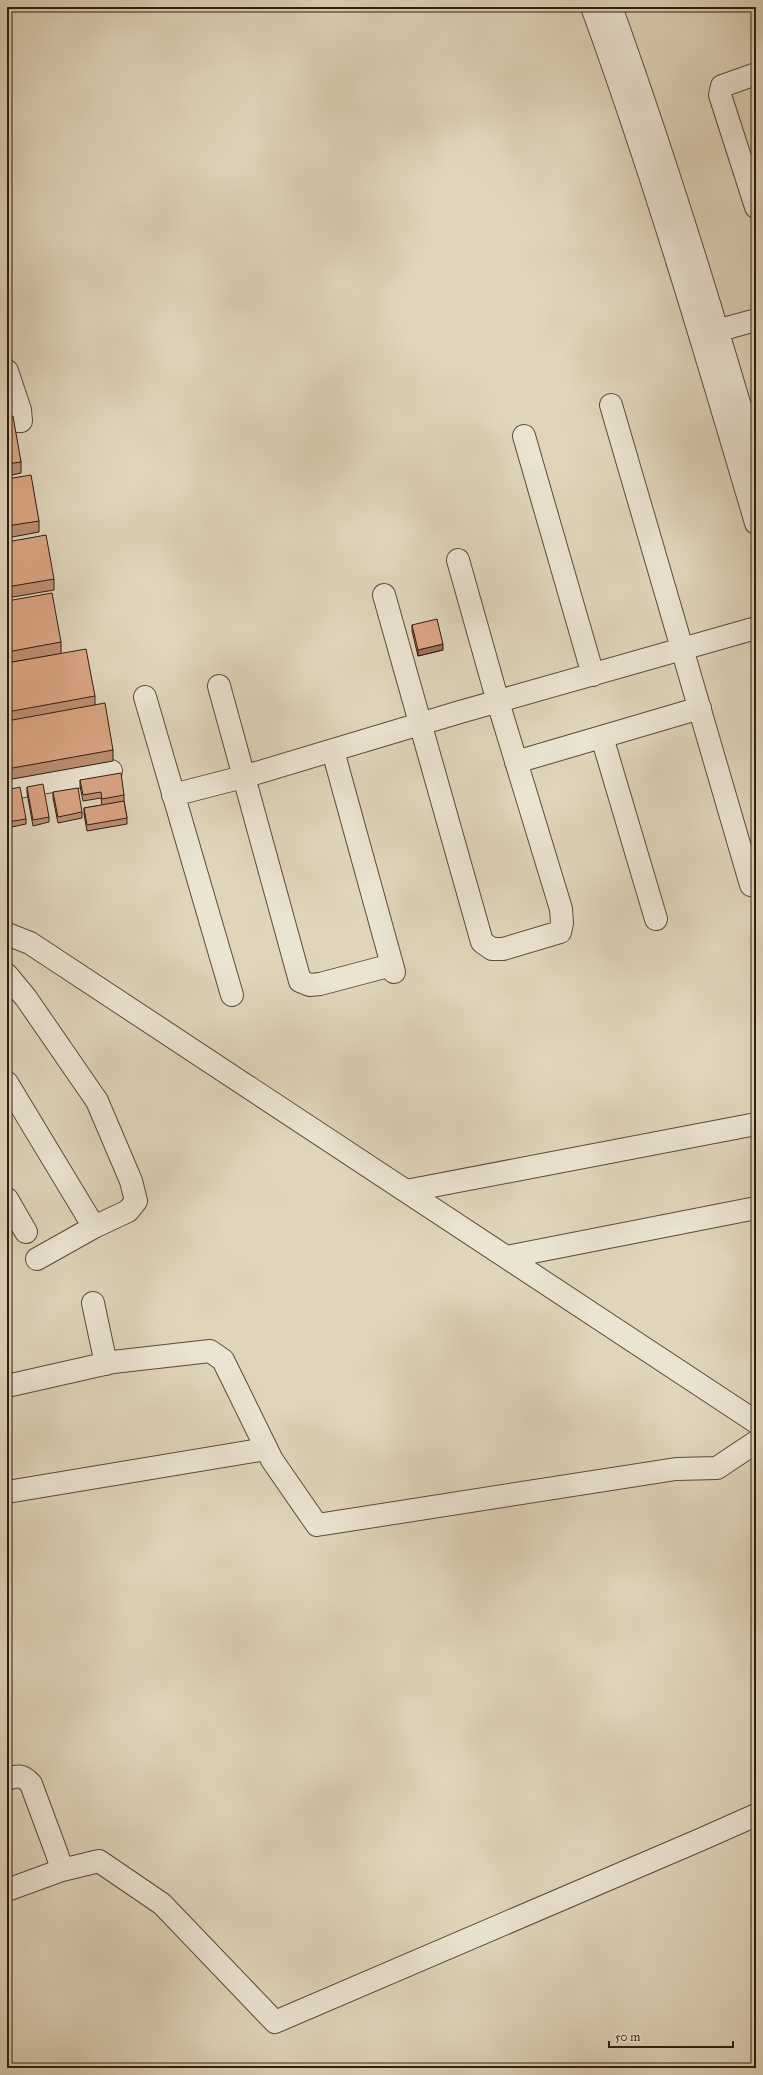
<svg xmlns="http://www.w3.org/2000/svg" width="763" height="2075" viewBox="0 0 763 2075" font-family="'IM FELL Great Primer',serif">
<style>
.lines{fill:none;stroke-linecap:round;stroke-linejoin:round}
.minor-casing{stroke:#5c4a39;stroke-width:24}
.minor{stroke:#ebe4d3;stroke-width:22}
.wall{fill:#bd8f72;stroke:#301c0e}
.shaded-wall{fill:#9a745c;stroke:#301c0e}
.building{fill:#dca684;stroke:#301c0e}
</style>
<rect width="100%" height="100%" fill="#e0d5bb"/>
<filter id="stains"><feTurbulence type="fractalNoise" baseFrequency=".005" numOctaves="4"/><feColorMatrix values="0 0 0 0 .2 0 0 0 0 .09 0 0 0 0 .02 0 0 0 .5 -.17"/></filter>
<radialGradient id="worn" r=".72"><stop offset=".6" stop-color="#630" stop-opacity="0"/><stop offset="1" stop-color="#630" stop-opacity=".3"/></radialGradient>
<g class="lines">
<g class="minor-casing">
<path id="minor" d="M 592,7 C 654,177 705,350 756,523
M 611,7 C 665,157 712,309 756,461
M 756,74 L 722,86 L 720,95 L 756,207
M 705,334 L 756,320
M 7,371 L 20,410 L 21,421 L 7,421
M 611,405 L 751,885
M 524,436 L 593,675
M 384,595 L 482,942 L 492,949 L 503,949 L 560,932 L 562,923 L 561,909 L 498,702 L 458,560
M 219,686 L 300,981 L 310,985 L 320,984 L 392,965
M 145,697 L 232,995
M 602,737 L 656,919
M 333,751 L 394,972
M 516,762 L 700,708
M 7,789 L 111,771
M 173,795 L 243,777 L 460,712 L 756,628
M 7,934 L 30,943 L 756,1422
M 7,975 L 26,998 L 97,1101 L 131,1181 L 136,1201 L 128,1211 L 94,1227 L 37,1259
M 7,1083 L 94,1227
M 406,1191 L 756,1124
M 7,1199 L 26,1232
M 507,1257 L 756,1208
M 93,1303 L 106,1364
M 7,1386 L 113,1362 L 210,1351 L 223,1360 L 272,1460 L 317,1525 L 676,1469 L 717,1468 L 756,1442
M 7,1492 L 266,1449
M 7,1779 C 18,1775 23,1775 31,1784 L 57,1854 L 62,1870
M 7,1890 L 62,1870 L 99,1861 L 162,1904 L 275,2022 L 702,1839 L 756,1815"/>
</g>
<use href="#minor" class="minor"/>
</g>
<path class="wall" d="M 7,417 L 21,462 L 21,473 L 7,476 Z
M 7,479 L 39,521 L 39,532 L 7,538 Z
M 7,542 L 54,579 L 54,590 L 7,598 Z
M 7,601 L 61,642 L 61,654 L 7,663 Z
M 412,625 L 443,650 L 418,656 L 412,631 Z
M 7,663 L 95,696 L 95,705 L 113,750 L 113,761 L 7,780 Z
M 80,780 L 124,795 L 124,801 L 127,818 L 127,824 L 87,831 L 84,814 L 84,808 L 102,805 L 101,798 L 83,801 L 80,786 Z
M 27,787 L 49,817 L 49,822 L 33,826 L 27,793 Z
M 7,790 L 26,819 L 26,824 L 7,828 Z
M 53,792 L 82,812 L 82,818 L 58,823 L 53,798 Z"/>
<path class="shaded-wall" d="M 443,644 L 443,650 L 418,656 L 418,650 Z"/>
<path class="building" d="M 13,416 L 21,462 L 7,464 L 7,417 Z
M 31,475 L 39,521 L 7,526 L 7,479 Z
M 46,535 L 54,579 L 7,587 L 7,542 Z
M 52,593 L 61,642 L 7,652 L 7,601 Z
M 437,619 L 443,644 L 418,650 L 412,625 Z
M 86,649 L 95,696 L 7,712 L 7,663 Z
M 105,703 L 113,750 L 7,769 L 7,721 Z
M 121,773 L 124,795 L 102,799 L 101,792 L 83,795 L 80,780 Z
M 43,784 L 49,817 L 33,820 L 27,787 Z
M 20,787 L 26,819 L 7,822 L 7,790 Z
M 78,788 L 82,812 L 58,817 L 53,792 Z
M 124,801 L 127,818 L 87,825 L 84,808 Z"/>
<rect width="763" height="2075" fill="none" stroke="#e0d5bb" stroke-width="24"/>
<rect x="8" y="8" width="747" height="2059" fill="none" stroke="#301c0e" stroke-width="2"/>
<rect x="12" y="12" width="739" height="2051" fill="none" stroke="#301c0e"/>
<path d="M609 2041v6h124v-6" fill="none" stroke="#301c0e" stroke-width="2"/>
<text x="615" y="2041" font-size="12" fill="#301c0e" stroke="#ebe4d3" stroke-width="3" paint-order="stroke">50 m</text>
<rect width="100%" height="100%" filter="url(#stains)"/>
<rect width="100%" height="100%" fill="url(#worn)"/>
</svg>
